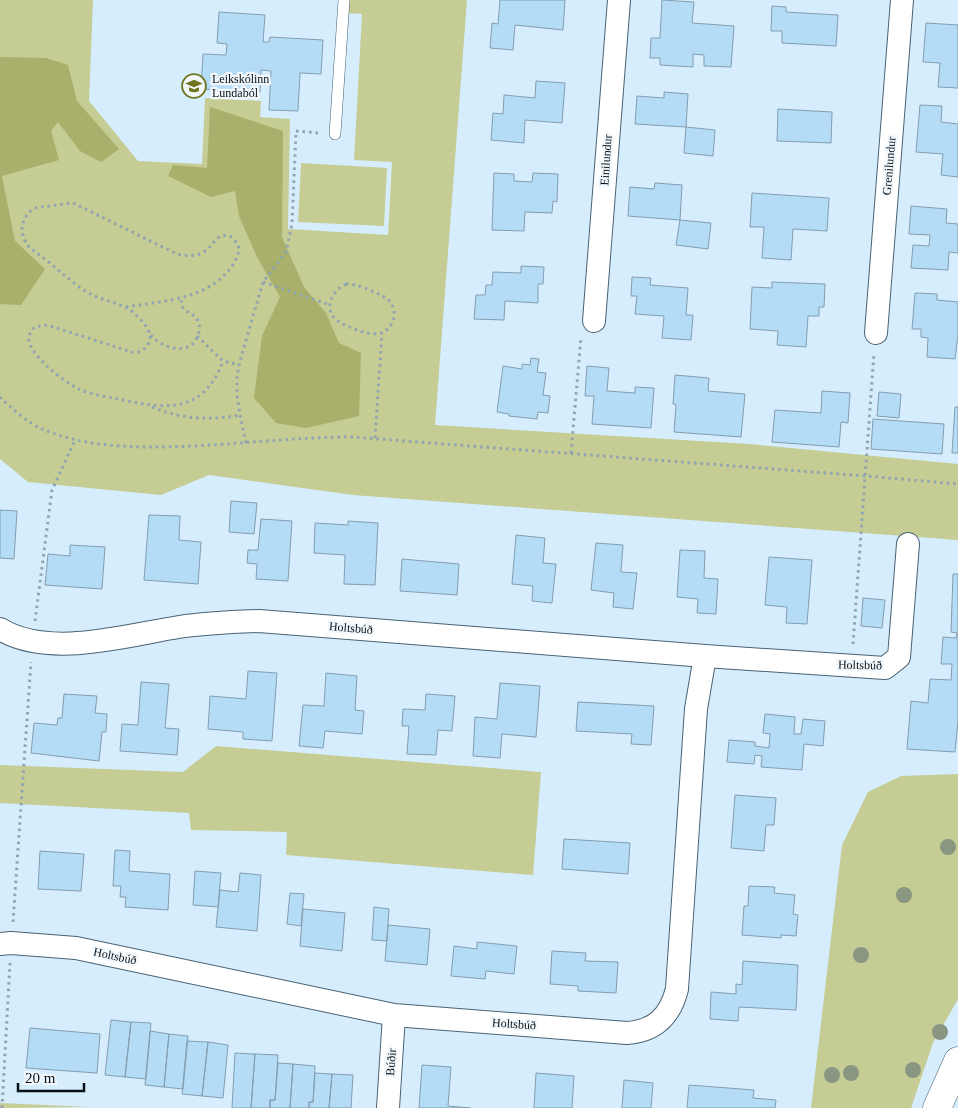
<svg xmlns="http://www.w3.org/2000/svg" width="958" height="1108" viewBox="0 0 958 1108" font-family="'Times New Roman',serif">
<style>
.green{fill:#c5cc94}
.forest{fill:#a8b06b}
.building{fill:#b4dcf6;stroke:#829eb0}
.lines{fill:none;stroke-linecap:round;stroke-linejoin:round}
.lane-casing{stroke:#496374;stroke-width:12}
.street-casing{stroke:#496374;stroke-width:24}
.secondary-casing{stroke:#496374;stroke-width:29}
.path{stroke:#91a4b0;stroke-width:3;stroke-dasharray:2.5 4;stroke-linecap:butt}
.lane{stroke:#fff;stroke-width:11}
.street{stroke:#fff;stroke-width:22}
.secondary{stroke:#fff;stroke-width:28}
.tree{fill:#899681}
.labels{text-anchor:middle;stroke-width:4.5;stroke-linejoin:round;paint-order:stroke}
.poi-label{font-size:12px;fill:#071117;stroke:#f2f8fc;text-anchor:start}
.street-label{font-size:12px;fill:#071117;stroke:#f2f8fc}
</style>
<rect width="100%" height="100%" fill="#d6edfd"/>
<path class="green" d="M 0,0 L 93,0 L 89,101 L 138,161 L 202,164 L 205,98 L 261,101 L 260,117 L 290,119 L 288,229 L 388,235 L 392,162 L 354,160 L 362,14 L 346,13 L 347,0 L 467,0 L 435,425 L 749,444 L 958,464 L 958,540 L 353,495 L 209,475 L 161,495 L 28,482 L 0,459 Z
M 301,163 L 387,168 L 384,226 L 298,222 Z
M 216,746 L 541,772 L 533,875 L 286,855 L 287,832 L 191,830 L 189,813 L 0,803 L 0,765 L 183,772 Z
M 958,774 L 958,999 L 933,1043 L 911,1108 L 811,1108 L 842,845 L 868,792 L 901,776 Z
M 0,1103 L 91,1107 L 0,1108 Z"/>
<path class="forest" d="M 0,57 L 46,58 L 68,65 L 77,101 L 119,149 L 101,162 L 80,151 L 58,122 L 51,131 L 59,160 L 2,176 L 15,241 L 45,269 L 21,305 L 0,304 Z
M 210,107 L 283,131 L 282,237 L 304,287 L 326,313 L 339,343 L 361,353 L 359,416 L 306,428 L 276,423 L 254,398 L 262,336 L 280,297 L 257,257 L 239,216 L 235,191 L 211,197 L 168,176 L 173,165 L 207,168 Z"/>
<path class="building" d="M 500,0 L 565,0 L 563,30 L 515,25 L 513,50 L 490,48 L 492,23 L 498,24 Z
M 662,0 L 694,2 L 692,23 L 734,26 L 731,67 L 704,66 L 704,55 L 693,54 L 693,67 L 660,65 L 660,58 L 650,58 L 651,38 L 660,38 Z
M 772,6 L 786,7 L 786,12 L 838,15 L 836,46 L 782,43 L 782,31 L 771,31 Z
M 219,12 L 265,15 L 263,42 L 269,42 L 270,37 L 323,40 L 321,74 L 300,73 L 298,111 L 269,110 L 271,71 L 261,70 L 260,92 L 201,89 L 203,54 L 226,55 L 227,44 L 217,43 Z
M 926,23 L 958,25 L 958,88 L 938,87 L 940,63 L 923,62 Z
M 536,81 L 565,83 L 562,123 L 525,120 L 524,143 L 491,140 L 493,113 L 503,114 L 504,95 L 535,98 Z
M 664,92 L 688,94 L 686,127 L 635,124 L 637,96 L 664,98 Z
M 920,105 L 942,106 L 941,122 L 958,124 L 958,177 L 941,175 L 943,154 L 916,152 Z
M 778,109 L 832,112 L 831,143 L 777,141 Z
M 686,127 L 715,130 L 713,156 L 684,153 Z
M 494,173 L 514,174 L 514,181 L 532,182 L 533,173 L 558,174 L 557,202 L 553,201 L 552,213 L 525,212 L 524,231 L 492,230 Z
M 655,183 L 682,185 L 680,220 L 628,216 L 630,187 L 654,189 Z
M 752,193 L 829,198 L 827,231 L 793,229 L 791,260 L 762,258 L 764,227 L 750,227 Z
M 911,206 L 947,209 L 946,223 L 958,224 L 958,253 L 949,252 L 948,270 L 911,268 L 913,245 L 929,246 L 930,235 L 909,234 Z
M 680,220 L 711,223 L 708,249 L 676,245 Z
M 521,266 L 544,267 L 543,284 L 538,284 L 538,303 L 505,301 L 504,320 L 474,319 L 476,295 L 485,295 L 486,285 L 492,285 L 493,272 L 521,273 Z
M 632,277 L 651,278 L 650,285 L 688,288 L 686,315 L 693,315 L 691,340 L 662,338 L 664,316 L 635,314 L 637,296 L 631,296 Z
M 772,282 L 825,284 L 824,307 L 819,307 L 819,316 L 808,316 L 806,347 L 777,345 L 778,331 L 750,329 L 752,287 L 772,288 Z
M 915,293 L 937,294 L 937,300 L 958,302 L 958,335 L 955,359 L 927,357 L 928,338 L 921,337 L 921,329 L 912,329 Z
M 531,358 L 539,359 L 537,372 L 546,373 L 543,395 L 550,396 L 548,413 L 538,412 L 537,419 L 509,416 L 509,414 L 497,412 L 503,366 L 522,369 L 522,364 L 530,365 Z
M 587,366 L 609,368 L 607,391 L 635,393 L 635,387 L 654,388 L 651,428 L 592,424 L 594,396 L 585,396 Z
M 675,375 L 709,378 L 708,391 L 745,394 L 741,437 L 674,432 L 676,405 L 673,404 Z
M 822,391 L 850,393 L 848,423 L 841,422 L 839,447 L 772,442 L 775,410 L 821,413 Z
M 879,392 L 901,394 L 899,418 L 877,416 Z
M 955,407 L 958,407 L 958,453 L 952,453 Z
M 873,419 L 944,424 L 942,454 L 871,449 Z
M 231,501 L 257,503 L 254,534 L 229,532 Z
M 0,510 L 17,511 L 14,559 L 0,558 Z
M 149,515 L 180,516 L 179,540 L 201,542 L 198,584 L 144,580 Z
M 261,519 L 292,521 L 288,581 L 256,579 L 257,564 L 247,563 L 248,550 L 258,550 Z
M 348,521 L 378,523 L 375,585 L 344,584 L 345,555 L 314,553 L 315,523 L 348,525 Z
M 516,535 L 545,538 L 543,563 L 556,564 L 552,603 L 532,601 L 533,586 L 512,584 Z
M 596,543 L 623,545 L 621,572 L 637,573 L 633,609 L 613,607 L 614,593 L 591,590 Z
M 70,545 L 105,547 L 102,589 L 45,585 L 48,554 L 70,556 Z
M 680,550 L 705,551 L 704,578 L 718,579 L 716,614 L 697,613 L 698,599 L 677,597 Z
M 769,557 L 812,560 L 807,624 L 786,623 L 787,607 L 765,605 Z
M 402,559 L 459,564 L 457,595 L 400,591 Z
M 953,574 L 958,574 L 958,721 L 955,752 L 907,749 L 911,701 L 928,703 L 930,679 L 951,680 L 952,664 L 941,664 L 943,637 L 956,638 L 957,633 L 951,632 Z
M 863,598 L 885,600 L 882,628 L 861,626 Z
M 248,671 L 277,673 L 272,741 L 243,739 L 243,732 L 208,729 L 210,696 L 246,699 Z
M 326,673 L 357,676 L 355,710 L 364,711 L 362,734 L 325,731 L 323,748 L 299,746 L 303,705 L 324,706 Z
M 141,682 L 169,684 L 165,728 L 179,729 L 177,755 L 120,751 L 122,724 L 138,725 Z
M 500,683 L 540,686 L 536,737 L 502,734 L 500,758 L 473,756 L 475,717 L 497,719 Z
M 64,694 L 97,696 L 95,713 L 107,714 L 106,732 L 102,732 L 99,761 L 31,753 L 34,723 L 57,725 L 58,718 L 62,718 Z
M 426,694 L 455,696 L 452,731 L 438,730 L 436,755 L 407,754 L 409,726 L 402,726 L 403,709 L 425,710 Z
M 578,702 L 654,706 L 651,745 L 631,744 L 632,734 L 576,731 Z
M 765,714 L 795,717 L 794,734 L 801,734 L 803,719 L 825,721 L 823,746 L 804,744 L 802,770 L 761,767 L 762,756 L 755,755 L 754,764 L 727,762 L 729,740 L 755,742 L 755,746 L 769,748 L 770,734 L 763,733 Z
M 735,795 L 776,798 L 774,825 L 766,825 L 764,851 L 731,848 Z
M 564,839 L 630,843 L 628,874 L 562,869 Z
M 115,850 L 130,851 L 129,871 L 170,874 L 168,910 L 125,907 L 126,897 L 120,897 L 121,886 L 113,886 Z
M 40,851 L 84,854 L 81,891 L 38,889 Z
M 195,871 L 221,873 L 218,907 L 193,905 Z
M 240,873 L 261,875 L 257,931 L 216,927 L 220,890 L 238,892 Z
M 749,886 L 775,887 L 774,893 L 795,895 L 793,914 L 798,915 L 796,936 L 781,935 L 781,938 L 742,935 L 744,906 L 748,906 Z
M 290,893 L 304,894 L 301,926 L 287,924 Z
M 374,907 L 389,909 L 387,941 L 372,940 Z
M 303,909 L 345,913 L 342,951 L 300,946 Z
M 388,925 L 430,929 L 427,965 L 385,961 Z
M 477,942 L 517,946 L 514,974 L 486,971 L 485,979 L 451,976 L 454,946 L 477,949 Z
M 552,951 L 586,953 L 585,961 L 618,962 L 616,993 L 578,991 L 578,986 L 550,984 Z
M 743,961 L 798,965 L 796,1010 L 739,1007 L 738,1021 L 710,1019 L 711,992 L 736,994 L 736,984 L 742,985 Z
M 111,1020 L 131,1022 L 125,1077 L 105,1075 Z
M 131,1022 L 151,1023 L 146,1079 L 125,1077 Z
M 30,1028 L 100,1034 L 97,1073 L 26,1068 Z
M 150,1031 L 169,1034 L 164,1087 L 145,1085 Z
M 169,1034 L 188,1036 L 183,1089 L 164,1087 Z
M 187,1041 L 208,1042 L 202,1096 L 182,1094 Z
M 208,1042 L 228,1045 L 223,1098 L 202,1096 Z
M 235,1053 L 255,1054 L 251,1108 L 232,1108 Z
M 255,1054 L 278,1055 L 275,1100 L 270,1100 L 270,1108 L 251,1108 Z
M 278,1063 L 293,1064 L 290,1108 L 270,1108 L 270,1100 L 275,1100 Z
M 293,1064 L 315,1066 L 313,1102 L 309,1102 L 309,1108 L 290,1108 Z
M 422,1065 L 451,1067 L 448,1106 L 471,1108 L 419,1108 Z
M 315,1073 L 332,1074 L 329,1108 L 309,1108 L 309,1102 L 313,1102 Z
M 536,1073 L 574,1076 L 572,1108 L 534,1108 Z
M 332,1074 L 353,1075 L 351,1108 L 329,1108 Z
M 624,1080 L 653,1083 L 651,1108 L 622,1108 Z
M 689,1085 L 754,1090 L 753,1098 L 776,1100 L 775,1108 L 687,1108 Z"/>
<g class="lines">
<g class="lane-casing">
<path id="lane" d="M 335,134 L 344,0"/>
</g>
<g class="street-casing">
<path id="street" d="M 594,321 L 619,0
M 876,333 L 902,0
M 0,629 C 49,659 127,635 179,627 C 206,623 232,622 259,621 L 705,656 L 696,709 L 677,989 C 670,1017 655,1031 627,1033 L 394,1015 L 76,948 L 11,943 L 0,944
M 705,656 L 885,668 L 899,657 L 908,544
M 388,1108 L 394,1015"/>
</g>
<g class="secondary-casing">
<path id="secondary" d="M 937,1108 L 958,1061"/>
</g>
<path class="path" d="M 263,282 L 330,305
M 346,284 C 356,283 378,293 386,298 C 398,306 396,324 385,331 C 374,339 349,328 338,321 C 322,310 332,290 346,284 Z
M 126,307 C 164,301 209,299 232,266 C 237,258 240,253 238,244 L 230,236 C 215,233 215,245 205,251 C 197,257 186,256 177,254 L 73,203 L 34,208 C 20,219 18,234 30,248 C 49,261 66,278 85,291 C 98,299 111,301 125,307 C 133,310 152,329 150,338 C 149,347 143,351 135,353 L 47,325 L 35,327 C 33,329 30,332 29,336 C 25,352 65,383 79,389 C 92,395 109,397 123,400 C 169,410 204,412 223,361
M 151,335 C 163,350 194,357 199,332 C 203,308 177,318 182,297
M 197,336 L 223,361 L 239,365
M 0,397 C 11,408 28,423 42,429 C 77,444 117,447 154,447 C 221,447 286,437 352,437 L 866,476 L 958,484
M 152,407 C 181,419 209,421 240,415
M 375,438 L 382,333
M 246,443 L 240,415 L 237,394 L 237,376 L 240,361 L 263,282 L 286,252 L 292,224 L 296,131 L 319,133
M 571,453 L 581,337
M 35,621 L 52,490 L 75,440
M 853,644 L 874,353
M 13,922 L 31,662
M 2,1108 L 10,963"/>
<use href="#lane" class="lane"/>
<use href="#street" class="street"/>
<use href="#secondary" class="secondary"/>
</g>
<g class="tree">
<circle cx="948" cy="847" r="8"/>
<circle cx="904" cy="895" r="8"/>
<circle cx="861" cy="955" r="8"/>
<circle cx="940" cy="1032" r="8"/>
<circle cx="913" cy="1070" r="8"/>
<circle cx="851" cy="1073" r="8"/>
<circle cx="832" cy="1075" r="8"/>
</g>
<defs>
<g id="school-ring" transform="scale(1.25)"><circle r="9.5" fill="#f2f8fc" stroke="#6f761f" stroke-width="1.5"/><path d="M0-5L7-2L0 1L-7-2ZM-4 1L0 2.5L4 1V4Q0 6-4 4Z" fill="#6f761f"/></g>
</defs>
<g fill-rule="evenodd">
<use href="#school-ring" x="194" y="86"/>
</g>
<g class="labels">
<g class="poi-label">
<text x="212" y="83">Leikskólinn<tspan x="212" dy="14">Lundaból</tspan></text>
</g>
<g class="street-label">
<text transform="translate(606 160) rotate(-86)" y="4">Einilundur</text>
<text transform="translate(889 166) rotate(-85)" y="4">Grenilundur</text>
<text transform="translate(351 628) rotate(5)" y="4">Holtsbúð</text>
<text transform="translate(860 665) rotate(1)" y="4">Holtsbúð</text>
<text transform="translate(115 956) rotate(12)" y="4">Holtsbúð</text>
<text transform="translate(514 1024) rotate(4)" y="4">Holtsbúð</text>
<text transform="translate(391 1062) rotate(-86)" y="4">Búðir</text>
</g>
</g>
<path d="M18 1083v8h66v-8" fill="none" stroke="#071117" stroke-width="2.5"/>
<text x="25" y="1083" font-size="15" fill="#071117" stroke="#f2f8fc" stroke-width="4" paint-order="stroke">20 m</text>
</svg>
